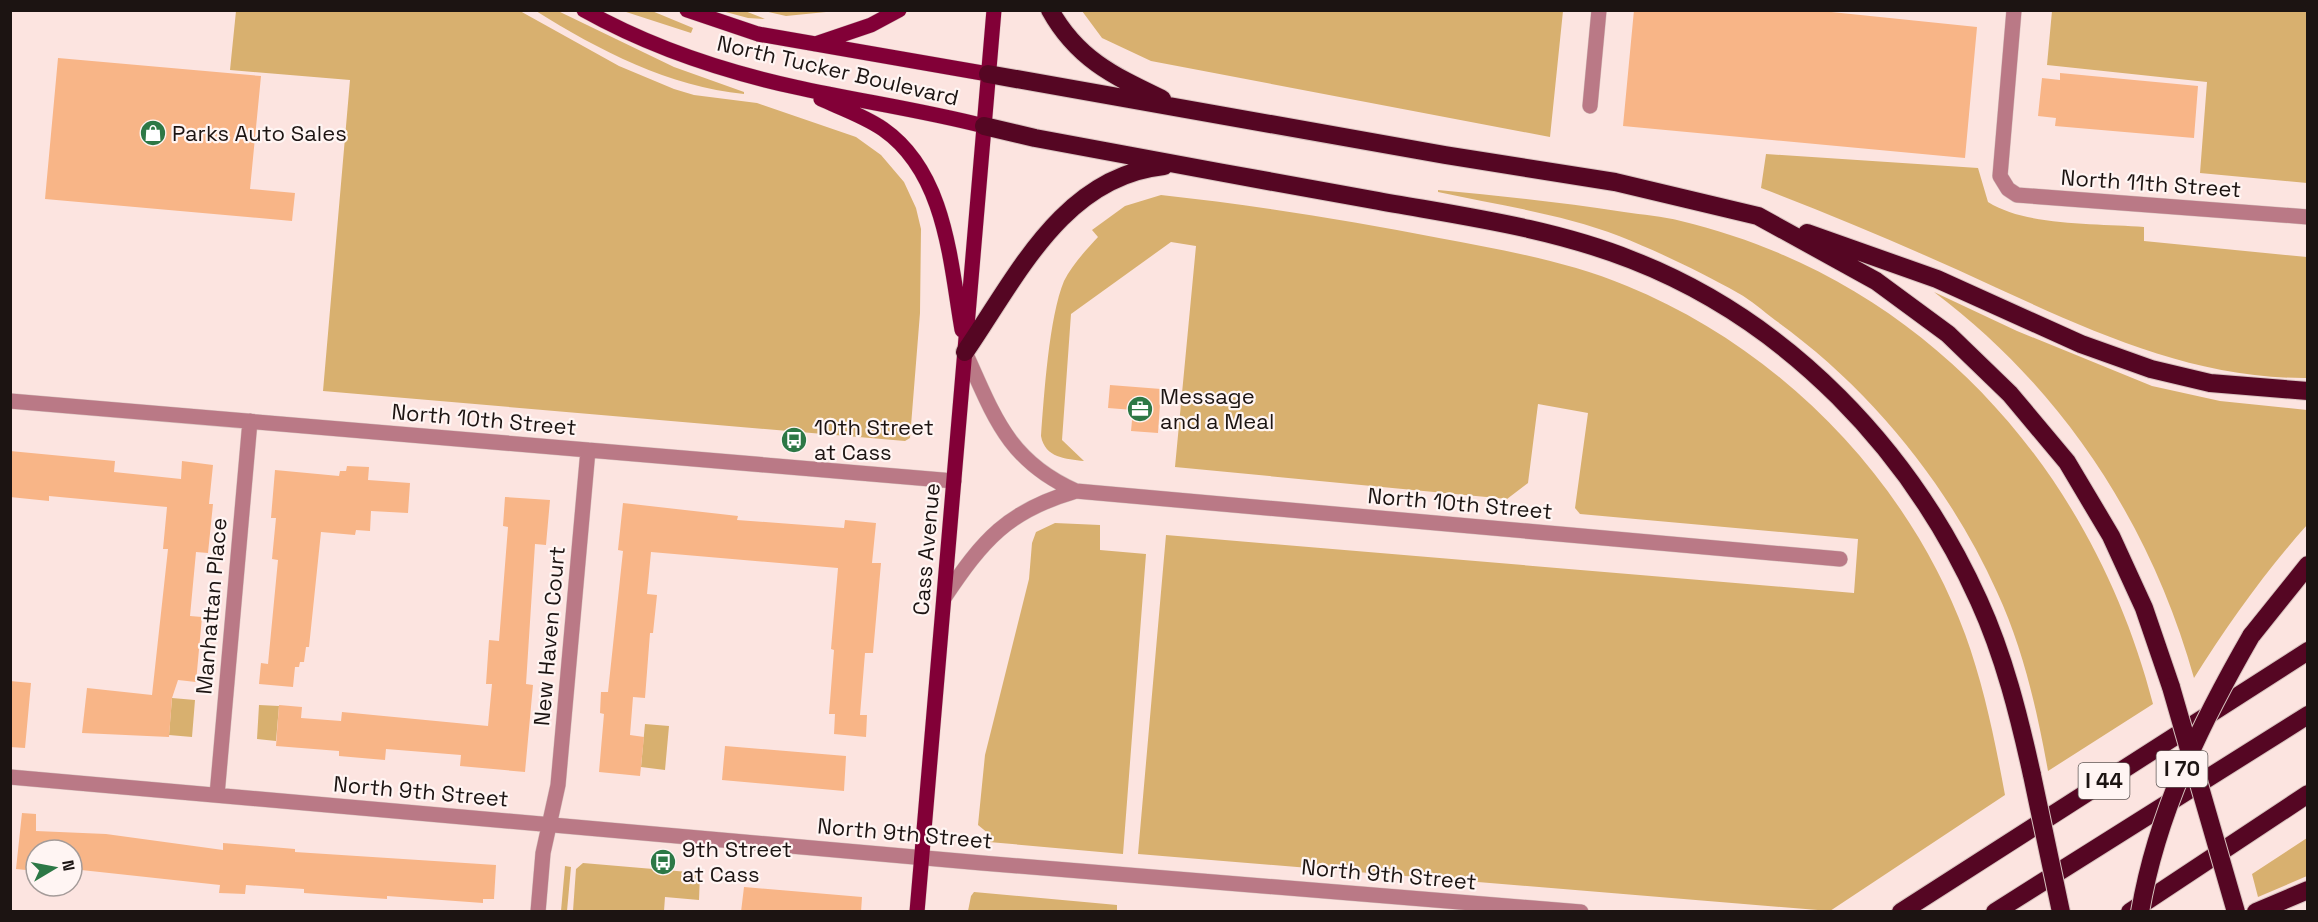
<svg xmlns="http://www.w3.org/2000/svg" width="2318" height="922" viewBox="0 0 2318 922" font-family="'Space Grotesk',sans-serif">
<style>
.green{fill:#d8b06f}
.building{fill:#f8b587}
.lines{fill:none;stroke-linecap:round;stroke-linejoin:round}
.minor-casing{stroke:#d8c3bf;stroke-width:16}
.major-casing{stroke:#d8c3bf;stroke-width:16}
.highway-casing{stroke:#d8c3bf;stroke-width:20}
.minor{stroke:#ba7986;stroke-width:15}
.major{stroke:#820037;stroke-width:15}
.highway{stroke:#550623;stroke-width:18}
.highway-bridge-casing{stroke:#d8c3bf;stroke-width:20;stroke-linecap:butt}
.highway-bridge{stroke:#550623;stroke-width:18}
.labels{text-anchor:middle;stroke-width:4.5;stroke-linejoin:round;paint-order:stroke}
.shield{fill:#fff5f3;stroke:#605856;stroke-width:1.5}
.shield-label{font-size:21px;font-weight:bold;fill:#1c1412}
.street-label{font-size:22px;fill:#1c1412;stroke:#fff5f3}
.poi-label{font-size:22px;fill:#1c1412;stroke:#fff5f3;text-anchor:start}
</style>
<rect width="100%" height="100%" fill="#fce4e0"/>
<path class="green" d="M 236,11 L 520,11 L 619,66 L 674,89 L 694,95 L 757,103 L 856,137 L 881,155 L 904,182 L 916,208 L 921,229 L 920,313 L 910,438 L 905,441 L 323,391 L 350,80 L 230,70 Z
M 536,11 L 558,11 L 674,67 L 744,92 L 744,94 C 670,87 598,50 536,11 Z
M 623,11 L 652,11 L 693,28 L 691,33 Z
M 722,11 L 745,11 L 765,19 L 748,18 Z
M 764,11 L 836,11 L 786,16 Z
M 1082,11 L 1563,11 L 1550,137 L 1151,61 L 1102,38 Z
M 2052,11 L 2307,11 L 2307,183 L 2200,173 L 2207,82 L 2047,65 Z
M 1766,154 L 1978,168 L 1988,202 C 2028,227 2097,223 2144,227 L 2144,241 L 2307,257 L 2307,378 C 2182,379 2070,321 1958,270 C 1893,241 1828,213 1761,188 Z
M 1438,190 C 1500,196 1562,202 1624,212 C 1643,215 1662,216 1681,221 C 1923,279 2092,468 2153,704 L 2048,771 C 2037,710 2023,648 1997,592 C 1949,485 1870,388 1775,320 C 1763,311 1751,300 1738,293 C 1703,273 1657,251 1619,236 C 1562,214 1498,205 1438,192 Z
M 1161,195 C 1254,205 1347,220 1439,238 C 1502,250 1567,261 1627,286 C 1779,348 1908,479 1965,634 C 1984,686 1995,741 2005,795 L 1830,911 L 1138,854 L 1166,535 L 1854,593 L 1858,539 L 1580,514 L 1575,508 L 1588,413 L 1538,404 L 1528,483 L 1507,499 L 1175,467 L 1196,246 L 1171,242 L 1071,314 L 1062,440 L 1084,461 C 1066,459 1045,458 1041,436 C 1044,396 1049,317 1064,281 C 1072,265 1086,250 1098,237 L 1092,230 L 1125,206 Z
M 1934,292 L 2017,331 L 2152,386 L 2220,401 L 2307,410 L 2307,525 C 2265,572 2228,624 2194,678 C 2151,524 2062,388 1934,292 Z
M 1055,523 L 1100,525 L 1100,550 L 1146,554 L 1123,854 L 989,842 L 989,834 L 978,825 L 985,755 L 1029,579 L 1032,543 L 1036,532 Z
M 172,698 L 195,700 L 192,737 L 169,735 Z
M 259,705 L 279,706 L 276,741 L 257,739 Z
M 645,724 L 669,726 L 665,770 L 641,767 Z
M 2307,838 L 2307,876 L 2258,897 L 2252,874 Z
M 583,863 L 700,873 L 699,900 L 665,897 L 664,911 L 573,911 L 576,869 Z
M 565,866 L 571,867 L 567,911 L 561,911 Z
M 974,892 L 1117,905 L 1117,911 L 968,911 L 971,896 Z"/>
<path class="building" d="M 1634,10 L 1812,10 L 1977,27 L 1965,158 L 1623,126 Z
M 58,58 L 261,76 L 250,189 L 295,193 L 292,221 L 45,199 Z
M 2060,73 L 2198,86 L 2194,138 L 2055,126 L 2056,118 L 2038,116 L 2042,78 L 2060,80 Z
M 1110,385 L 1161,389 L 1158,433 L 1131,431 L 1133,410 L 1108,408 Z
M 10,451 L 115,461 L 114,472 L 181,479 L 182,461 L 213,465 L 209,504 L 213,504 L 208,553 L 196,552 L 190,616 L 202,617 L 196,682 L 178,680 L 172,698 L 169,737 L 82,733 L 87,688 L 152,695 L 168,549 L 163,549 L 167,507 L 49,496 L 49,501 L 10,497 Z
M 347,466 L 369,467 L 368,480 L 410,483 L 408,513 L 371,511 L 370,531 L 356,530 L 355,535 L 321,532 L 309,647 L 306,647 L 304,662 L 300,662 L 299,667 L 295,667 L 293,687 L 259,684 L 261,663 L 268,664 L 278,560 L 272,559 L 276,518 L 271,518 L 275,470 L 339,476 L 340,471 L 346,471 Z
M 505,497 L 550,500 L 546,545 L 535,544 L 526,684 L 533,685 L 525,772 L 460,766 L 461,755 L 386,749 L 385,760 L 339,756 L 339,751 L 276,746 L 279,705 L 302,707 L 301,718 L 341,721 L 342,712 L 488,726 L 492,684 L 486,684 L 489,640 L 499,641 L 508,527 L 503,526 Z
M 623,503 L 738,516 L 737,520 L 844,528 L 845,520 L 876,523 L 872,563 L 881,563 L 873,653 L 865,653 L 860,715 L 867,715 L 866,737 L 834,734 L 835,714 L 829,714 L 834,650 L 831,649 L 838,568 L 651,552 L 647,594 L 657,595 L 653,633 L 650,633 L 645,698 L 633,697 L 630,735 L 644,737 L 640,776 L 599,772 L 604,714 L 600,713 L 601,692 L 608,692 L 623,551 L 618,550 Z
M 10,681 L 31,683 L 25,748 L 10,747 Z
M 725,746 L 846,756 L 844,791 L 722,780 Z
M 22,813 L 36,814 L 36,831 L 106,834 L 223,850 L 223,843 L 295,849 L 295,852 L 496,865 L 494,899 L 483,899 L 483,903 L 387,896 L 387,899 L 304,893 L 304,889 L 246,885 L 245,894 L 219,893 L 220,885 L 72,869 L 72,850 L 36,850 L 36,871 L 16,869 Z
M 744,887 L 862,897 L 861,912 L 741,912 Z"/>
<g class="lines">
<g class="minor-casing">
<path id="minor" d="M 2014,10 L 2000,176 L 2008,189 L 2017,195 L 2308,217
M 1590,106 L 1599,10
M 965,352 C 994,416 1008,461 1076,491 L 1840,559
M 10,401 L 954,481
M 944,598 C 983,540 1007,511 1076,491
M 10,777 L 982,863 L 1581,912
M 217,795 L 250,421
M 538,912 L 543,853 L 558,785 L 588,450"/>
</g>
<g class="major-casing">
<path id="major" d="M 584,10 C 650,47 722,71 795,87 C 858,101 922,110 984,126
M 687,10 L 758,34 L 988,74
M 815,44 L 871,25 L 899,10
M 821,99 C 841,108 864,116 883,129 C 946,173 950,261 962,330
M 917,912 L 994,10"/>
</g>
<g class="highway-casing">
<path id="highway" d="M 1050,10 C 1077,59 1114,76 1162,99
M 988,74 L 1445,155 L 1615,182 L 1758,216 L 1876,281 L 1948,334 L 2010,394 L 2067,462 L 2111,536 L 2144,608 L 2171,687
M 984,126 L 1035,138 C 1148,159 1260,180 1373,200 C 1460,216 1549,227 1632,260 C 1788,321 1911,450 1979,601 C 2004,656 2019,716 2032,775
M 1807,233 L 1937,279 L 2081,344 L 2151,369 L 2210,383 L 2308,391
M 965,352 C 1016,278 1063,176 1164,166
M 2251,636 L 2308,565
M 1901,912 L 2308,651
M 1995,912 L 2308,715
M 2130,912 L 2308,794
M 2256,912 L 2308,890"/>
</g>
<use href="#minor" class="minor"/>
<use href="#major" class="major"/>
<use href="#highway" class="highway"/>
<g class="highway-bridge-casing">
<path id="highway-bridge" d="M 2171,687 L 2236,912
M 2032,775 L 2061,912
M 2140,912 C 2157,812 2201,723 2251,636"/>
</g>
<use href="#highway-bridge" class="highway-bridge"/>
</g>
<defs>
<g id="shop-disc" transform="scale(1.35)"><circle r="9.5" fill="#2d7846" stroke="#fff5f3"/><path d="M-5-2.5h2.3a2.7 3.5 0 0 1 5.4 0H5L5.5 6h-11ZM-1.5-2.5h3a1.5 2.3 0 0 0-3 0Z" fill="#fff"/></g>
<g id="office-disc" transform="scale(1.35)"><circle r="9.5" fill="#2d7846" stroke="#fff5f3"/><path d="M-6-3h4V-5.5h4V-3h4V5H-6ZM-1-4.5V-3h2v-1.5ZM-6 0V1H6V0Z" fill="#fff"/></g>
<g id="bus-disc" transform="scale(1.35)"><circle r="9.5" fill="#2d7846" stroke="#fff5f3"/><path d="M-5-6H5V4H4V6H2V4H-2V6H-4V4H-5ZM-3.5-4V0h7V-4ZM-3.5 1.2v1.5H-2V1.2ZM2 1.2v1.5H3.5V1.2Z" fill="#fff"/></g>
</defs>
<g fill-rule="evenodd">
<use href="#shop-disc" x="153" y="133"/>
<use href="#office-disc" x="1140" y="409"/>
<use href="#bus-disc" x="794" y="440"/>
<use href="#bus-disc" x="663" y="862"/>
</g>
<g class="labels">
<g class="shield">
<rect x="2156.5" y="751" width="51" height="36" rx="4.5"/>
<rect x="2078.5" y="763" width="51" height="36" rx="4.5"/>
</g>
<g class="shield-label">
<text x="2182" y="776">I 70</text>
<text x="2104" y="788">I 44</text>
</g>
<g class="street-label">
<text transform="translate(838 70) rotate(13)" y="8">North Tucker Boulevard</text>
<text transform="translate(2151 183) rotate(4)" y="8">North 11th Street</text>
<text transform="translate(484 419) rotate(5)" y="8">North 10th Street</text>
<text transform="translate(1460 503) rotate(5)" y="8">North 10th Street</text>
<text transform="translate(926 549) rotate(-85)" y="8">Cass Avenue</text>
<text transform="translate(211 606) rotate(-85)" y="8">Manhattan Place</text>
<text transform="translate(549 636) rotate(-85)" y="8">New Haven Court</text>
<text transform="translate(421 791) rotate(5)" y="8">North 9th Street</text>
<text transform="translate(905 833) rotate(5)" y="8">North 9th Street</text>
<text transform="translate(1389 874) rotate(5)" y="8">North 9th Street</text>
</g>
<g class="poi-label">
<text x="172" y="141">Parks Auto Sales</text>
<text x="1160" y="404">Message<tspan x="1160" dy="25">and a Meal</tspan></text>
<text x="814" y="435">10th Street<tspan x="814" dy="25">at Cass</tspan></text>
<text x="682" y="857">9th Street<tspan x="682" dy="25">at Cass</tspan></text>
</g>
</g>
<rect width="2318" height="922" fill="none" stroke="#1c1412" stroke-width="24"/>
<g transform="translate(54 868) rotate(80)"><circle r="28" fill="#fff5f3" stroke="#a49b99" stroke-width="1.5"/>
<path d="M0-4.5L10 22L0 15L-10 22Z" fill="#2d7846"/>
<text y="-9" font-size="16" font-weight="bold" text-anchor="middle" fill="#1c1412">N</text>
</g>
</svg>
